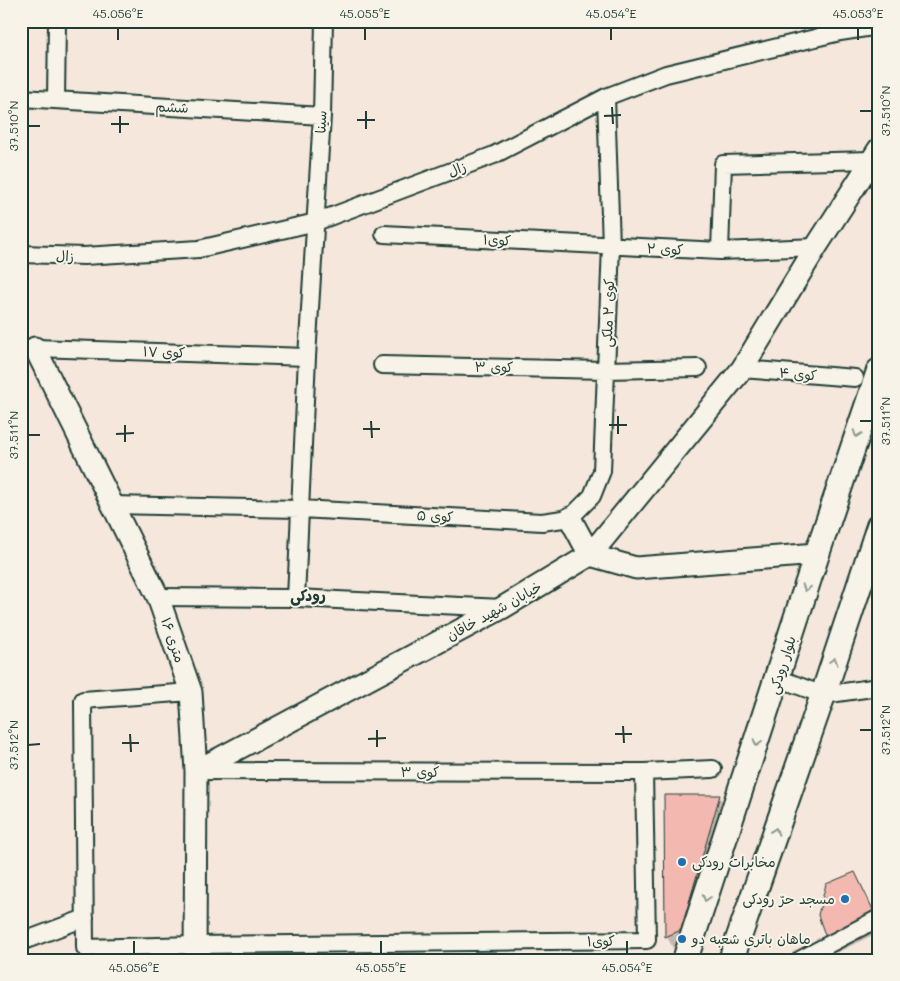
<svg xmlns="http://www.w3.org/2000/svg" width="900" height="981" viewBox="0 0 900 981" font-family="Mali,'Playpen Sans Arabic',sans-serif">
<style>
.shadow{fill:#0003}
.building{fill:#f3b8b0;stroke:#1f3d34}
.lines{fill:none;stroke-linecap:round;stroke-linejoin:round}
.minor-casing{stroke:#1f3d34;stroke-width:20}
.tertiary-casing{stroke:#1f3d34;stroke-width:25}
.secondary-casing{stroke:#1f3d34;stroke-width:28}
.path{stroke:#1f3d34;stroke-width:3;stroke-dasharray:4 4;stroke-linecap:butt}
.minor{stroke:#f7f3e8;stroke-width:16}
.tertiary{stroke:#f7f3e8;stroke-width:21}
.secondary{stroke:#f7f3e8;stroke-width:24}
.oneway{stroke:#8b988e}
.ticks{fill:none;stroke:#1f3d34;stroke-width:2}
.poi-dot{fill:#1f6fb2;stroke:#f7f3e8;stroke-width:2}
.labels{text-anchor:middle;stroke-width:4;stroke-linejoin:round;paint-order:stroke}
.street-label{font-size:14px;fill:#1f3d34;stroke:#f7f3e8}
.poi-label{font-size:14px;fill:#1f3d34;stroke:#f7f3e8;text-anchor:start}
.neighbourhood-label{font-size:15px;font-weight:bold;fill:#1f3d34;stroke:#f7f3e8}
.neatline{fill:none;stroke:#1f3d34;stroke-width:2}
.ticks-label{font-size:12px;text-anchor:middle;fill:#1f3d34}
</style>
<rect width="100%" height="100%" fill="#f6e7dd"/>
<filter id="ink" filterUnits="userSpaceOnUse"><feTurbulence type="fractalNoise" baseFrequency=".02" numOctaves="2"/><feDisplacementMap in="SourceGraphic" scale="10" xChannelSelector="R" yChannelSelector="G"/><feConvolveMatrix kernelMatrix="1 2 1 2 8 2 1 2 1" color-interpolation-filters="sRGB"/></filter>
<g filter="url(#ink)">
<path class="shadow" d="M 665,796 L 719,796 L 728,811 L 675,952 L 667,937 Z
M 855,873 L 879,921 L 879,932 L 836,953 L 827,938 Z"/>
<path class="building" d="M 664,795 L 720,795 L 681,930 L 665,937 Z
M 855,872 L 875,914 L 826,938 L 818,915 L 826,884 Z"/>
<g class="lines">
<g class="minor-casing">
<path id="minor" d="M 21,98 L 322,116
M 56,100 L 57,21
M 384,234 L 720,251
M 816,247 L 720,251 L 723,164 L 871,160
M 21,254 L 84,256 L 199,249 L 316,222 L 494,155 L 606,97 L 666,74 L 840,32 L 879,26
M 21,353 L 35,348 L 307,357
M 382,365 L 606,370 L 698,368
M 742,369 L 855,378
M 113,505 L 300,509 L 542,522 L 570,518 L 592,496 L 602,471 L 611,246 L 606,97
M 158,597 L 296,598 L 502,608
M 296,598 L 307,357 L 322,116 L 324,21
M 778,678 L 823,695 L 879,687
M 191,692 L 83,700 L 85,948 L 194,945 L 647,940 L 644,772
M 196,771 L 644,772 L 713,769
M 21,942 L 85,918
M 801,959 L 879,918"/>
</g>
<g class="tertiary-casing">
<path id="tertiary" d="M 35,348 L 158,597 L 191,692 L 196,771 L 195,960
M 570,518 L 590,555 L 742,369 L 816,247 L 879,149
M 196,771 L 502,608 L 590,555 L 636,568 L 817,554"/>
</g>
<g class="secondary-casing">
<path id="secondary" d="M 685,960 L 817,554 L 879,371
M 731,960 L 823,695 L 879,526"/>
</g>
<path class="path" d="M 751,960 L 785,959"/>
<use href="#minor" class="minor"/>
<use href="#tertiary" class="tertiary"/>
<use href="#secondary" class="secondary"/>
</g>
<defs><path id="oneway-chevron" d="M-2-3.5L2.5 0L-2 3.5" fill="none" stroke-width="1.6" stroke-linecap="round" stroke-linejoin="round" transform="scale(1.25)"/></defs>
<g class="oneway">
<use href="#oneway-chevron" transform="translate(857 434) rotate(109)"/>
<use href="#oneway-chevron" transform="translate(806 588) rotate(107)"/>
<use href="#oneway-chevron" transform="translate(834 661) rotate(-72)"/>
<use href="#oneway-chevron" transform="translate(757 743) rotate(108)"/>
<use href="#oneway-chevron" transform="translate(775 831) rotate(-71)"/>
<use href="#oneway-chevron" transform="translate(706 898) rotate(108)"/>
</g>
</g>
<path class="ticks" d="M 118,28 L 118,40M 365,28 L 365,40M 611,28 L 611,40M 858,28 L 858,40M 612,107 L 613,124M 366,111 L 366,129M 860,111 L 872,111M 120,116 L 120,133M 604,116 L 621,115M 357,120 L 375,120M 111,124 L 129,124M 28,126 L 40,126M 618,416 L 618,434M 371,421 L 372,438M 860,421 L 872,421M 125,425 L 125,442M 609,425 L 627,425M 363,429 L 380,429M 116,434 L 134,433M 28,435 L 40,435M 623,726 L 624,743M 377,730 L 377,747M 860,730 L 872,730M 130,734 L 131,752M 615,734 L 632,734M 368,739 L 386,738M 122,743 L 139,743M 28,745 L 40,744M 134,941 L 134,954M 381,941 L 381,954M 627,941 L 627,954"/>
<g class="poi-dot">
<circle cx="682" cy="862" r="5"/>
<circle cx="845" cy="899" r="5"/>
<circle cx="682" cy="939" r="5"/>
</g>
<g class="labels">
<g class="street-label">
<text transform="translate(172 107) rotate(3)" y="5">ششم</text>
<text transform="translate(321 122) rotate(-87)" y="5">سینا</text>
<text transform="translate(457 169) rotate(-21)" y="5">زال</text>
<text transform="translate(497 240) rotate(3)" y="5">کوی۱</text>
<text transform="translate(665 249) rotate(2)" y="5">کوی ۲</text>
<text transform="translate(65 256) rotate(2)" y="5">زال</text>
<text transform="translate(608 313) rotate(-88)" y="5">کوی ۲ ملکی</text>
<text transform="translate(164 352) rotate(2)" y="5">کوی ۱۷</text>
<text transform="translate(494 367) rotate(1)" y="5">کوی ۳</text>
<text transform="translate(798 374) rotate(5)" y="5">کوی ۴</text>
<text transform="translate(435 516) rotate(3)" y="5">کوی ۵</text>
<text transform="translate(494 611) rotate(-29)" y="5">خیابان شهید خاقان</text>
<text transform="translate(173 640) rotate(71)" y="5">۱۶ متری</text>
<text transform="translate(782 665) rotate(-72)" y="5">بلوار رودکی</text>
<text x="420" y="777">کوی ۳</text>
<text transform="translate(601 941) rotate(-1)" y="5">کوی۱</text>
</g>
<g class="poi-label">
<text x="692" y="867">مخابرات رودکی</text>
<text x="835" y="904" text-anchor="end">مسجد حرّ رودکی</text>
<text x="692" y="944">ماهان باتری شعبه دو</text>
</g>
<g class="neighbourhood-label">
<text x="308" y="601">رودکی</text>
</g>
</g>
<rect width="900" height="981" fill="none" stroke="#f7f3e8" stroke-width="55"/>
<rect x="28" y="28" width="844" height="926" class="neatline"/>
<g class="ticks-label">
<text x="118" y="18">45.056°E</text>
<text x="365" y="18">45.055°E</text>
<text x="611" y="18">45.054°E</text>
<text x="858" y="18">45.053°E</text>
<text transform="translate(886 111) rotate(-90)" y="4">37.510°N</text>
<text transform="translate(14 126) rotate(-90)" y="4">37.510°N</text>
<text transform="translate(886 421) rotate(-90)" y="4">37.511°N</text>
<text transform="translate(14 435) rotate(-90)" y="4">37.511°N</text>
<text transform="translate(886 730) rotate(-90)" y="4">37.512°N</text>
<text transform="translate(14 745) rotate(-90)" y="4">37.512°N</text>
<text x="134" y="972">45.056°E</text>
<text x="381" y="972">45.055°E</text>
<text x="627" y="972">45.054°E</text>
</g>
</svg>
